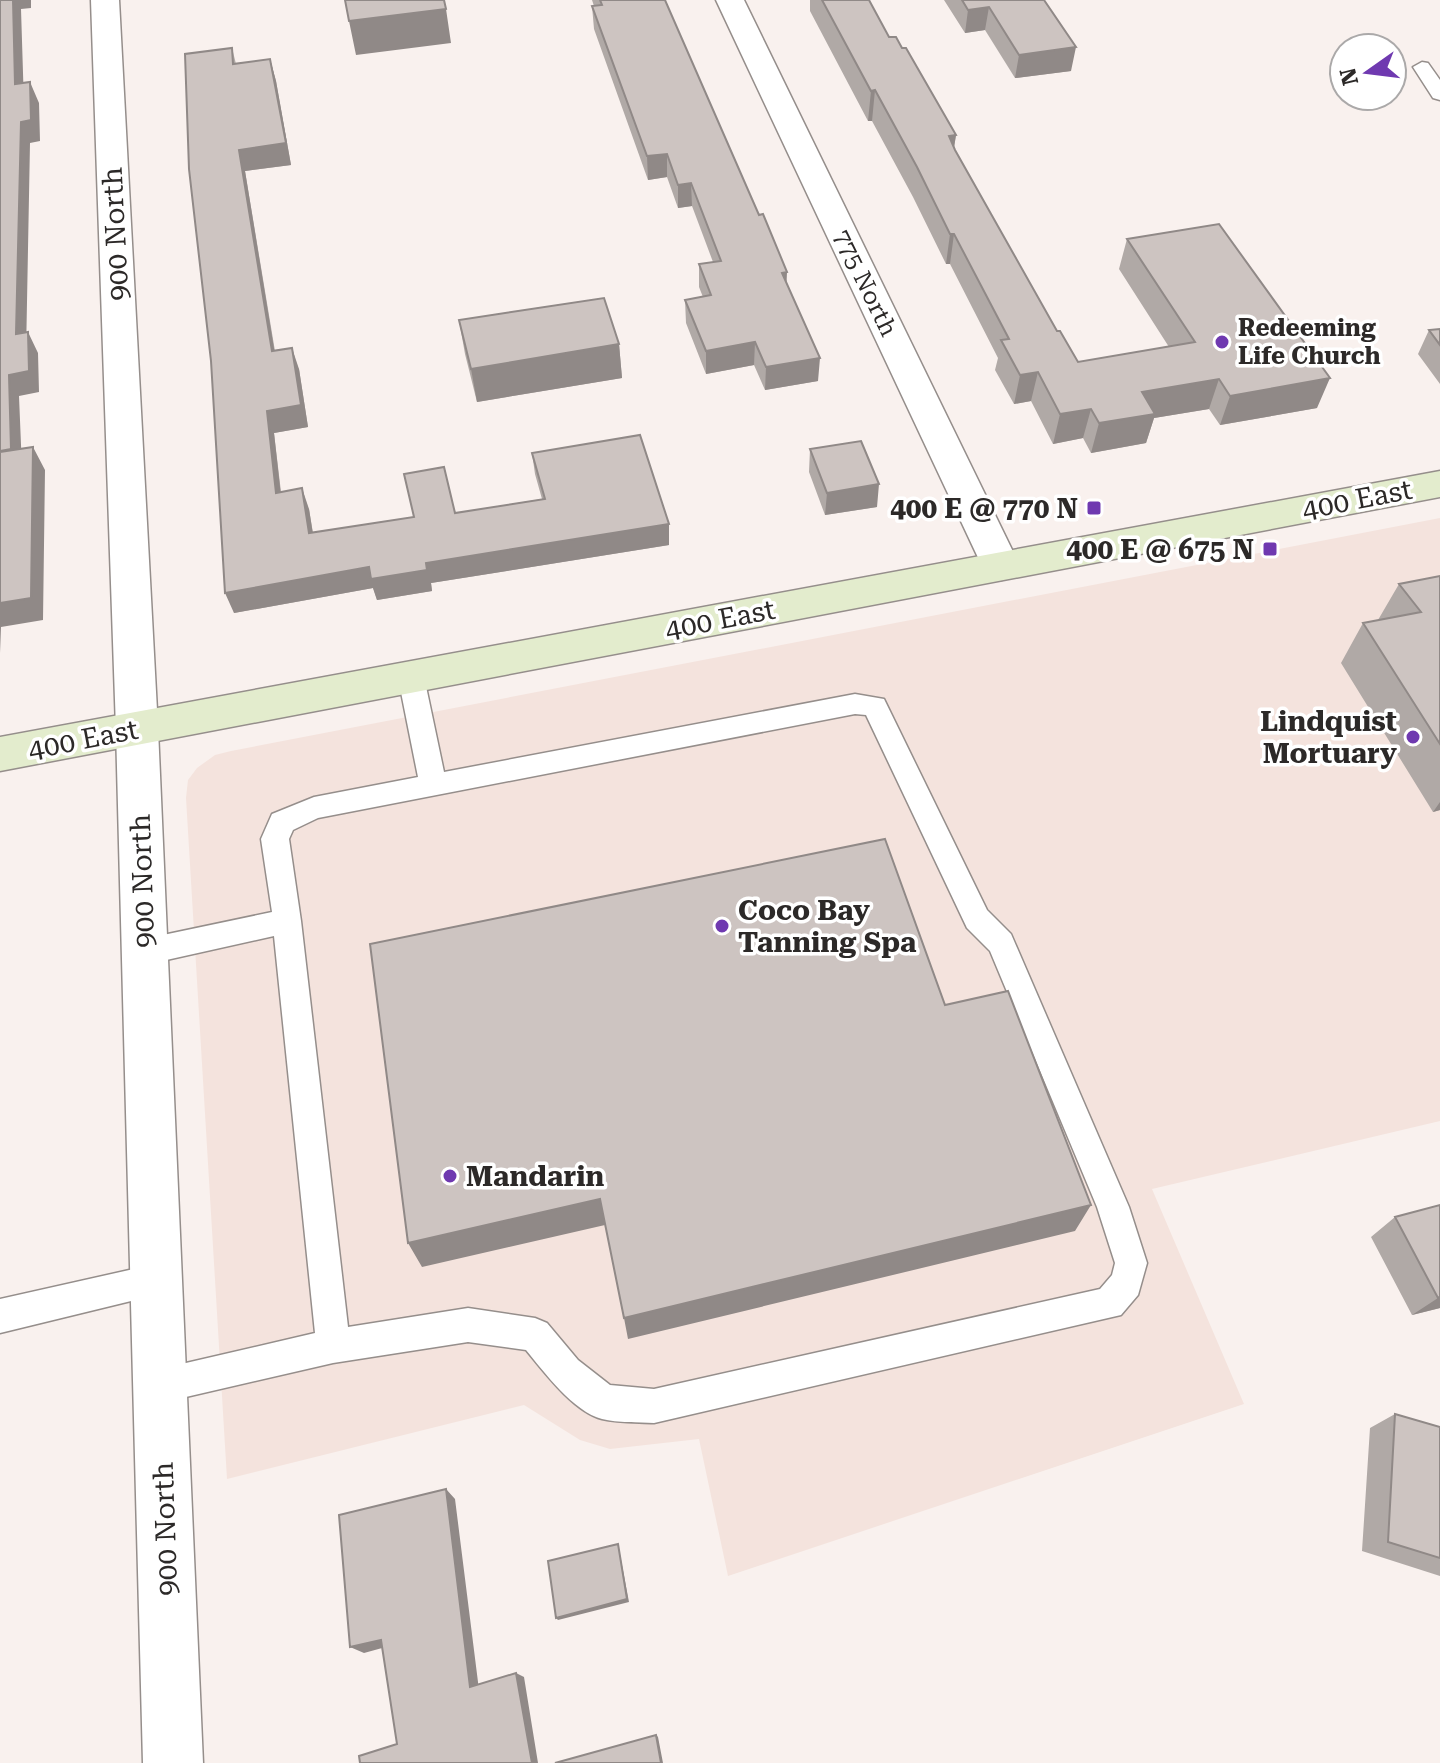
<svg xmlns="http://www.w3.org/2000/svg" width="1440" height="1763" viewBox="0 0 1440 1763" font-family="'Roboto Serif',serif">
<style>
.built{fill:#f4e3dd}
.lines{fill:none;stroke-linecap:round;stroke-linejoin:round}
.service-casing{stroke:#958e8b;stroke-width:3}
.minor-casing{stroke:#958e8b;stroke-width:3}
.secondary-casing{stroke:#958e8b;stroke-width:3}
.service{fill:#fff;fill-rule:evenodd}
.minor{fill:#fff;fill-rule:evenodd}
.secondary{fill:#e3eccd;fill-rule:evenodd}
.wall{fill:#b0a9a6}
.shaded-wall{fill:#908987}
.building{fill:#cdc4c1;stroke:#908987;stroke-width:2}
.poi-dot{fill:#6f39b0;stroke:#fff;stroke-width:3}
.labels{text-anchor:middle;stroke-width:7;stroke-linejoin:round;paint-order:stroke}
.far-street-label{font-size:24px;fill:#2c2928;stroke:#fff}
.far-poi-label{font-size:24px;font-weight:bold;fill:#2c2928;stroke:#fff;text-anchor:start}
.street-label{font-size:28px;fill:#2c2928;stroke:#fff}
.poi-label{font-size:28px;font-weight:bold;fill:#2c2928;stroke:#fff;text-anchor:end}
</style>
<rect width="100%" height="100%" fill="#f9f1ee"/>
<path class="built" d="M 1440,518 L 1440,1121 L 1152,1189 L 1244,1404 L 728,1576 L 699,1439 L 610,1449 L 580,1440 L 524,1405 L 227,1479 L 186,798 L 188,780 L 197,768 L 215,755 L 231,751 Z"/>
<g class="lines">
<g class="service-casing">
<path id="service" d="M 1422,62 L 1428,63 L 1440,80 L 1440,100 L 1433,98 L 1413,67 Z
M 411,667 L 420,670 L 424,677 L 444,772 L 855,694 L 884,699 L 987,910 L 1011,934 L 1129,1207 L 1147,1263 L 1138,1295 L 1121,1315 L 654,1423 C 638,1422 618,1423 602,1419 C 574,1412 544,1372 526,1350 L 468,1342 L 333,1363 L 160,1403 L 148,1398 L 143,1386 L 148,1374 L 160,1369 L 315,1333 L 274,936 L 144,965 L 134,961 L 130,952 L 134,943 L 144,939 L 272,912 L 261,839 L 272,814 L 314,797 L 418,777 L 398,677 L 402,670 ZM 855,714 L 866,715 L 967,928 L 990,951 L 1097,1207 L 1115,1263 L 1112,1275 L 1100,1289 L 654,1389 L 610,1385 L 578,1360 L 547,1323 L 535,1318 L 468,1308 L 348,1327 L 301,921 L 289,839 L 293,830 L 318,818 Z
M 156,1264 L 168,1268 L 172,1280 L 168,1292 L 0,1333 L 0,1299 Z"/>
</g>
<g class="minor-casing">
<path id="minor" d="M 91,0 L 119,0 L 158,729 L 203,1763 L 143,1763 L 116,729 Z
M 716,0 L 744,0 L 1020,566 L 1014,576 L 1001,580 L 988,576 L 982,566 Z"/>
</g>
<g class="secondary-casing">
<path id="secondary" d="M 1440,471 L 1440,497 L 0,771 L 0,737 Z"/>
</g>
<use href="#service" class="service"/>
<use href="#minor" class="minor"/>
<use href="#secondary" class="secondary"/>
</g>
<path class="wall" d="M 592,0 L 665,0 L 787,285 L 818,381 L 765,390 L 754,365 L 706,374 L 686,323 L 685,300 L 703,297 L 699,287 L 699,264 L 713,262 L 692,206 L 678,208 L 667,177 L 648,180 L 594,29 L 592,6 L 594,6 Z
M 810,0 L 869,0 L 889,37 L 956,135 L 954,148 L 1057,331 L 1078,362 L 1169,347 L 1119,269 L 1127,239 L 1317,408 L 1220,425 L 1209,409 L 1154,418 L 1146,443 L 1091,453 L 1083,438 L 1053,444 L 1031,401 L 1014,404 L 995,370 L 998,358 L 950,264 L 946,264 L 913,197 L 872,121 L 868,121 L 810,11 Z
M 944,0 L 1044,0 L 1071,71 L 1015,78 L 985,30 L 965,33 Z
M 232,48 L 236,64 L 270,59 L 276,81 L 291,165 L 245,171 L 275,351 L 299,369 L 308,427 L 274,433 L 281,492 L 309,509 L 313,533 L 455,513 L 542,499 L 535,474 L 532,453 L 669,545 L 431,583 L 432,591 L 377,600 L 373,588 L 234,613 L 211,361 Z
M 459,320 L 619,344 L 622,378 L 477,402 L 465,354 Z
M 1440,329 L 1440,384 L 1418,354 L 1429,330 Z
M 810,449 L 877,507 L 825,515 L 809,472 Z
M 1440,576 L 1440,810 L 1433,812 L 1341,663 L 1363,623 L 1378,620 L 1399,584 Z
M 1440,1205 L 1440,1308 L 1412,1315 L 1371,1237 L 1395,1217 Z
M 1395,1414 L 1440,1427 L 1440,1576 L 1362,1551 L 1370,1428 Z"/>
<path class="shaded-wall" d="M 13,0 L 31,0 L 31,8 L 21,9 L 24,105 L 15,84 Z
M 989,7 L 985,30 L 965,33 L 968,10 Z
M 446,9 L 451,43 L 356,55 L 349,21 Z
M 1076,47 L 1071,71 L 1015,78 L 1019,55 Z
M 270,59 L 276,81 L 291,165 L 245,171 L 278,373 L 272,351 L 239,150 Z
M 30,82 L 39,103 L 40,141 L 30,143 L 26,355 L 16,334 L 21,122 Z
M 875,90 L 872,121 L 868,121 L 871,91 Z
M 956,135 L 951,165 L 949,136 Z
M 667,154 L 667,177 L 648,180 L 647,156 Z
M 691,183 L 692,206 L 678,208 L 678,185 Z
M 950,234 L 954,234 L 950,264 L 946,264 Z
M 787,272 L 786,296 L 782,273 Z
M 28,332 L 38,353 L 39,392 L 19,396 L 22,469 L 0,473 L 0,451 L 9,375 Z
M 755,342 L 754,365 L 706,374 L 706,351 Z
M 619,344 L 622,378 L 477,402 L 471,369 Z
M 292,348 L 299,369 L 308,427 L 274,433 L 283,514 L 276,493 L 267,411 Z
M 820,358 L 818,381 L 765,390 L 766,367 Z
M 1038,372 L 1031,401 L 1014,404 L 1020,375 Z
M 1330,378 L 1317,408 L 1220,425 L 1230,396 Z
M 1219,379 L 1209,409 L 1154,418 L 1146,443 L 1091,453 L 1099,423 L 1142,392 Z
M 1091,409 L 1083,438 L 1053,444 L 1060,414 Z
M 33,447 L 45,470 L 43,620 L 1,627 L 0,653 L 0,603 Z
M 879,484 L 877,507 L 825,515 L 827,493 Z
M 302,488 L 309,509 L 316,554 L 309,533 Z
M 669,524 L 669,545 L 431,583 L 432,591 L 377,600 L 373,588 L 234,613 L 225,593 L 369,567 L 426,563 Z
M 1440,802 L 1440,810 L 1433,812 Z
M 600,1199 L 605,1225 L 422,1267 L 408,1243 Z
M 1091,1205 L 1075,1231 L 628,1339 L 624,1318 Z
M 1440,1297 L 1440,1308 L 1412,1315 L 1438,1298 Z
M 446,1489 L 455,1499 L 479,1690 L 470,1687 Z
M 618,1544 L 629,1602 L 558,1620 L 556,1618 Z
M 381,1640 L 393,1645 L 364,1653 L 350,1647 Z
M 516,1673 L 524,1677 L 538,1763 L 532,1763 Z
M 656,1735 L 658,1737 L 663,1763 L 661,1763 Z"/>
<path class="building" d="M 0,0 L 13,0 L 15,84 L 30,82 L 31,120 L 21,122 L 16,334 L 28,332 L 29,371 L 9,375 L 11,449 L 0,451 Z
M 345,0 L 444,0 L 446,9 L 349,21 Z
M 600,0 L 665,0 L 759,215 L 763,214 L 787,272 L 782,273 L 820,358 L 766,367 L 755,342 L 706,351 L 685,300 L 711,295 L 699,264 L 721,261 L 691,183 L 678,185 L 667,154 L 647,156 L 592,6 L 602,5 Z
M 822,0 L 869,0 L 889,37 L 896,37 L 902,48 L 906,48 L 956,135 L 949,136 L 955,150 L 1057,331 L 1060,331 L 1078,362 L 1195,342 L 1127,239 L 1219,224 L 1330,378 L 1230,396 L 1219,379 L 1142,392 L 1155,414 L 1099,423 L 1091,409 L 1060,414 L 1038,372 L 1020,375 L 1001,340 L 1009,339 L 954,234 L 950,234 L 917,167 L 875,90 L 871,91 Z
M 962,0 L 1044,0 L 1076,47 L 1019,55 L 989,7 L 968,10 Z
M 232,48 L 233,64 L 270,59 L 286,143 L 239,150 L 272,351 L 292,348 L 301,405 L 267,411 L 276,493 L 302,488 L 309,533 L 414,517 L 404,474 L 444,467 L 455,513 L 545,499 L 532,453 L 640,435 L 669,524 L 426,563 L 427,570 L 371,579 L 369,567 L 225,593 L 211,361 L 189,169 L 185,54 Z
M 604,298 L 619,344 L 471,369 L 459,320 Z
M 1440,329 L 1440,345 L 1429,330 Z
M 861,441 L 879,484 L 827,493 L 810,449 Z
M 33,447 L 31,598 L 0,603 L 0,452 Z
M 1440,576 L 1440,744 L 1363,623 L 1421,612 L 1399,584 Z
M 885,839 L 945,1005 L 1008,991 L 1091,1205 L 624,1318 L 600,1199 L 408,1243 L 370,944 Z
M 1440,1205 L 1440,1297 L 1438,1298 L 1395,1217 Z
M 1395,1414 L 1440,1427 L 1440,1558 L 1388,1542 Z
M 446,1489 L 470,1687 L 516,1673 L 532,1763 L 360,1763 L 359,1756 L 397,1744 L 381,1640 L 350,1647 L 339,1515 Z
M 618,1544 L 627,1599 L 556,1618 L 548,1561 Z
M 656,1735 L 661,1763 L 555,1763 Z"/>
<g class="poi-dot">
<circle cx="1222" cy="342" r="8"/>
<rect x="1086" y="500" width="16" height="16" rx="4"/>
<rect x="1262" y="541" width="16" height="16" rx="4"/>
<circle cx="1413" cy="737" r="8"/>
<circle cx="722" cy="926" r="8"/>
<circle cx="450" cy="1176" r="8"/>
</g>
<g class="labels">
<g class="far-street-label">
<text transform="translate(865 283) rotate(64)" y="8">775 North</text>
</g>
<g class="far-poi-label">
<text x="1238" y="336">Redeeming<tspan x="1238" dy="28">Life Church</tspan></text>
</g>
<g class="street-label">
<text transform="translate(115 234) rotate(-93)" y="10">900 North</text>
<text transform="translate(1357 499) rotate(-11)" y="10">400 East</text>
<text transform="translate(720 619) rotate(-11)" y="10">400 East</text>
<text transform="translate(83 739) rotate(-11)" y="10">400 East</text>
<text transform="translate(142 881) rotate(-92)" y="10">900 North</text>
<text transform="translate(165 1529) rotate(-92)" y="10">900 North</text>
</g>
<g class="poi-label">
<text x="1078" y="518">400 E @ 770 N</text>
<text x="1254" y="559">400 E @ 675 N</text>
<text x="1397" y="731">Lindquist<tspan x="1397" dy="32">Mortuary</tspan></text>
<text x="738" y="920" text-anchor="start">Coco Bay<tspan x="738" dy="32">Tanning Spa</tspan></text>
<text x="466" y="1186" text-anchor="start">Mandarin</text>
</g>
</g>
<g transform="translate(1368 72) rotate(256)"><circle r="38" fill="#ffffff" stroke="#aba9a9" stroke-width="2"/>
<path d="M0-6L14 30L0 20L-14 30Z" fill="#6f39b0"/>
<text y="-12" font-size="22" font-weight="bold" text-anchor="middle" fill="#2c2928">N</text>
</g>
</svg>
